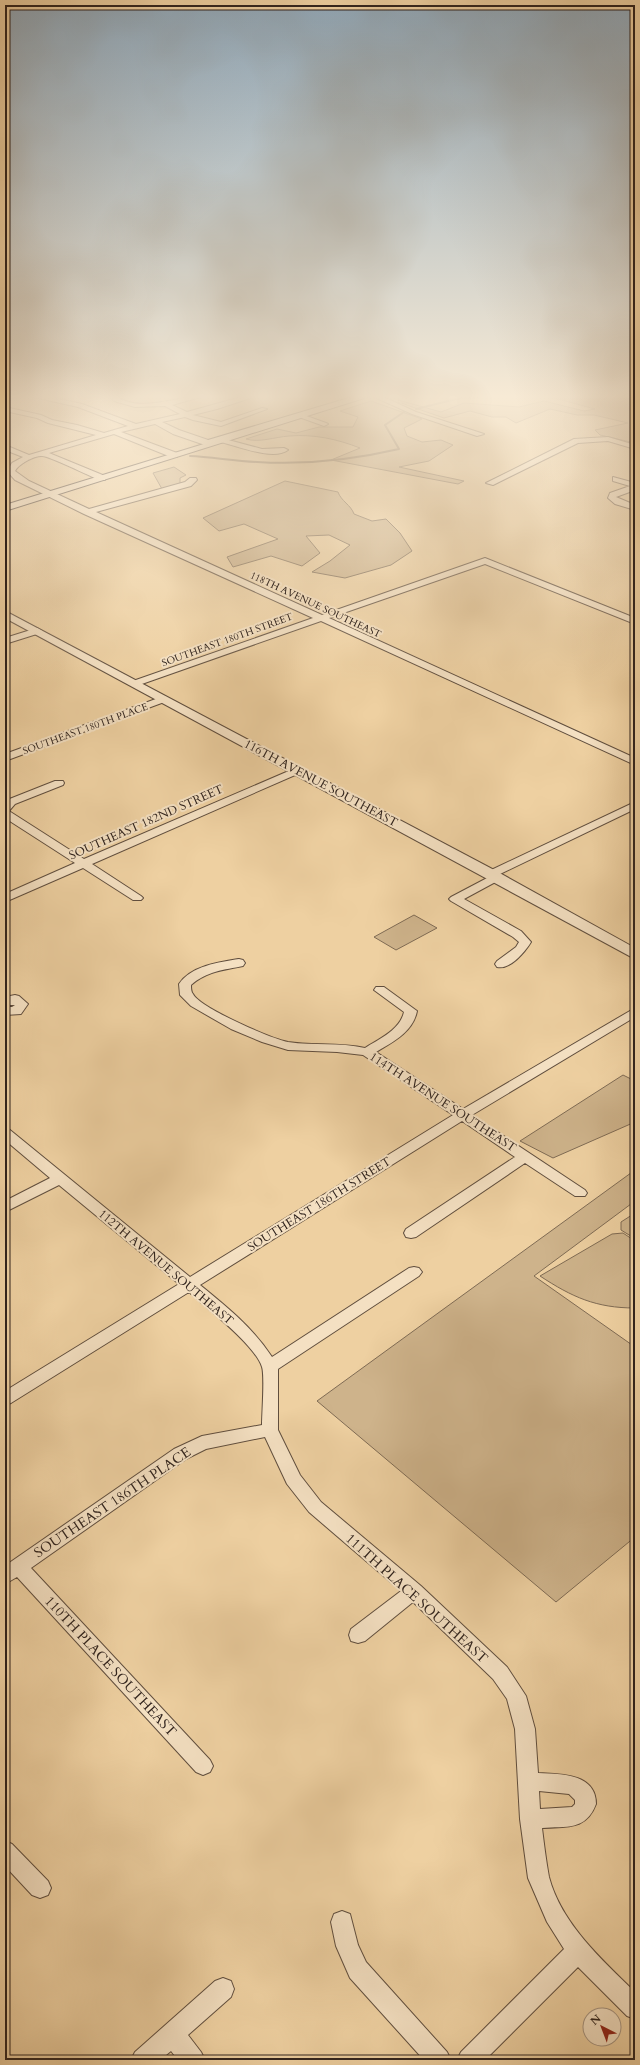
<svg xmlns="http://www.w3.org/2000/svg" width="640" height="2065" viewBox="0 0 640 2065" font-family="Cardo,serif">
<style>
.green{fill:#ceb38b;stroke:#7f6b54}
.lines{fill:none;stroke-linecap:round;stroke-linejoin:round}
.stream{stroke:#7b6751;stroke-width:2}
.minor-casing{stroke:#604e3e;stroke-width:2}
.tertiary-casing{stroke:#604e3e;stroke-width:2}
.secondary-casing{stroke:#30231d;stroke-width:2}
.minor{fill:#f4e0c2;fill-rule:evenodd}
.tertiary{fill:#f4e0c2;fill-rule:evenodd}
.secondary{fill:#f4e0c2;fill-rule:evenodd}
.labels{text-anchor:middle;stroke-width:4;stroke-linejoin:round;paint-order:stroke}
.far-street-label{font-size:10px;fill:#30231d;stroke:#f4e0c2}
.street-label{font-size:12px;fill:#30231d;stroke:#f4e0c2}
.near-street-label{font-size:14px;fill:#30231d;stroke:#f4e0c2}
</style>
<rect width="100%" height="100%" fill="#eed0a1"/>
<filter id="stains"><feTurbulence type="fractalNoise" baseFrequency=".005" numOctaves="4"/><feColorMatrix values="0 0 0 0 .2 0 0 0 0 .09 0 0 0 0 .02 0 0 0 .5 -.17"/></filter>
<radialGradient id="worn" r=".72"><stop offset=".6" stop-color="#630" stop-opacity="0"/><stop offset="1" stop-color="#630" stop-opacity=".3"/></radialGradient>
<path class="green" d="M 540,394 L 635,394 L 635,443 L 600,435 L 595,430 L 628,423 L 594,415 L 577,415 L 550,409 L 516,423 L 506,417 L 492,417 L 470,411 L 444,418 L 398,402 L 398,400 L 441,412 L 464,403 L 519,407 L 544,401 L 584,411 L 595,409 Z
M 371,401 L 422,419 L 404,428 L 407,436 L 422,442 L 441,440 L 453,445 L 429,461 L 399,467 L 464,481 L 458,484 L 331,460 L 360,448 C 337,439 314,434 289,436 C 275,437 259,443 246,439 L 277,429 L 296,433 L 319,427 L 353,427 L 358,417 L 340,411 Z
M 174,467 L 186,475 L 180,478 L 180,484 L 162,489 L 153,473 Z
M 285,481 L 338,492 C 341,501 351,505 354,514 L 372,521 L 386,519 L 400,533 L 412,551 L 391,565 L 345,578 L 312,572 L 330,561 L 350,545 L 329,535 L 306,536 L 320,553 L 302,566 L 271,556 L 233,567 L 227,557 L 278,539 L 244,524 L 219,531 L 203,518 Z
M 414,915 L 437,928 L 396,950 L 374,937 Z
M 623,1075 L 635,1081 L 635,1122 L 553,1158 L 520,1141 Z
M 635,1170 L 635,1201 L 534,1276 L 635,1347 L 635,1537 L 556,1602 L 317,1401 Z
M 635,1213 L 635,1237 L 634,1238 L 621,1230 L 621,1222 Z
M 623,1233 L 635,1241 L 635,1308 C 596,1308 572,1297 540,1276 L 612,1234 Z"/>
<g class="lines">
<path class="stream" d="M 416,409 L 460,398 L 543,394
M 190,456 C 212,457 234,461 257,462 C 305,465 352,460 399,449 L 385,425 L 404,412"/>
<g class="minor-casing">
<path id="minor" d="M 20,394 L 36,394 L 82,404 L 136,424 L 180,414 L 165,406 L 135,407 L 114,401 L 107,394 L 114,394 C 136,416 184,394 211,394 L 172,405 L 187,412 L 252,394 L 263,394 L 217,409 L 193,415 L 221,422 L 262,408 L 267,409 L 221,426 L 193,420 L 185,417 L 162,422 L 179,430 L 211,441 L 211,445 L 205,445 L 173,434 L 155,424 L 121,432 L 177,453 L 177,457 L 171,457 L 114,434 L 49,453 L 105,476 L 105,480 L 99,480 C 90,476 49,456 42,456 C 33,456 19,464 15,471 L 29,481 L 89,509 L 185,482 L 190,478 L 196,478 L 197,480 L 191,486 L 96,512 L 322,615 L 485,558 L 635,618 L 635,624 L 485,564 L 329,618 L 635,758 L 635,765 L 321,621 L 139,685 L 133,685 L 133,681 L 313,618 L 84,514 L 15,480 L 7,471 L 12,463 L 23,457 L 5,450 L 5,445 L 29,455 L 96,435 L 48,423 L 37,418 L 5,411 L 5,407 L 41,415 L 52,420 L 77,425 L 104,433 L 128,426 L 78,407 Z
M 377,394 L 416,412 L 484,434 L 477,436 L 412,414 L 370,395 Z
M 301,414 L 326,423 L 328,424 L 324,426 L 299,417 L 298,416 Z
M 608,437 L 635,445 L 635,449 L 608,441 L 578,443 L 493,485 L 486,483 L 574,439 Z
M 221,438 L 262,449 L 284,448 L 288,450 C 274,461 237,446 221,442 Z
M 613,477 L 635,483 L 635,490 L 616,497 L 635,505 L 635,510 L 615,504 L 608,498 L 610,493 L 630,486 L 613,481 Z
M 37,628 L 42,631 L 40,633 L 5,644 L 5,638 Z
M 164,696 L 169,699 L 167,701 L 5,761 L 5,754 Z
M 298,767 L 302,768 L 303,770 L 302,772 L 92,864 L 141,896 L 143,898 L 141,900 L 133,900 L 83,868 L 5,902 L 5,894 L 75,863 L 5,818 L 5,802 L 7,800 L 55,781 L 63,781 L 64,783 L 63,785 L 15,804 L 9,811 L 84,859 Z
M 635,802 L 635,809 L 500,874 L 503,877 L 501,879 L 464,899 L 521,931 L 531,942 C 525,952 510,970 497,967 L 495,964 L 497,961 L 516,947 L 519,942 L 513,937 L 451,901 L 449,899 L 451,897 L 489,877 L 485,874 L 487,872 Z
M 239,959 L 243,960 L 245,963 L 243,966 C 224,970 207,971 191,985 C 191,988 191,992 193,994 C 200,1008 272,1039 288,1042 C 314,1046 339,1042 365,1048 C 379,1039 400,1030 404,1012 L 374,990 L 376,987 L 384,987 L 417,1011 C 413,1032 393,1042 376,1052 L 463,1109 L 635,1008 L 635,1017 L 472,1115 L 585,1190 L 587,1193 L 585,1196 L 575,1196 L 525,1163 L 416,1237 L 411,1238 L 406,1237 L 404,1233 L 406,1229 L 515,1157 L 462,1121 L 200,1285 C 227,1307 253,1328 272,1357 L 409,1268 L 414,1267 L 419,1268 L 422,1272 L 419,1276 L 278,1369 L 278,1430 L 300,1475 L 321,1502 L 421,1586 L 507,1667 L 526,1696 L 535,1729 L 538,1773 C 560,1774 596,1773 596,1804 C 586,1831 566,1826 542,1828 C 544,1844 546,1861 549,1877 C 561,1923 602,1960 635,1992 L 635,2019 L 627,2016 L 578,1967 L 485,2060 L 457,2060 L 461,2052 L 564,1949 L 547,1922 L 528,1878 L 520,1819 L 515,1729 L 507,1699 L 493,1679 L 413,1602 L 365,1641 L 358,1643 L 351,1641 L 349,1635 L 351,1629 L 401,1591 L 309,1512 L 287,1484 L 265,1437 L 206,1449 L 186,1459 L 31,1568 L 210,1760 L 213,1766 L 210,1772 L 203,1775 L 196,1772 L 17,1577 L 5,1584 L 5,1566 L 12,1561 L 174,1449 L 202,1436 L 262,1425 C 262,1413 265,1376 262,1367 C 256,1346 206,1307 189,1292 L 11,1403 L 5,1405 L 5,1391 L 179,1284 L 59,1185 L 5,1212 L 5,1201 L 50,1178 L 5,1140 L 5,1129 L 10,1130 L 190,1277 L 453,1115 L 363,1055 L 337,1052 L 288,1050 L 262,1042 L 231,1029 L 191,1006 L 180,995 L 179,984 C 191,966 219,962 239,959 ZM 539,1791 L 569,1794 L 575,1800 L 575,1804 L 572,1807 L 540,1809 Z
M 15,995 L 19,996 L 28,1004 L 21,1014 L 5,1015 L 5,1007 L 12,1007 L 15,1005 L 5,1005 L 5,997 Z
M 5,1841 L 12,1844 L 48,1881 L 51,1888 L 48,1895 L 40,1898 L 32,1895 L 5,1866 Z
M 342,1911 L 350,1914 L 358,1945 L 366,1962 L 447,2052 L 451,2060 L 424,2060 L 350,1978 L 336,1946 L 331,1922 L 334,1914 Z
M 223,1978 L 231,1981 L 234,1989 L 231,1997 L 188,2035 L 201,2052 L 205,2060 L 178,2060 L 171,2051 L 160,2060 L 131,2060 L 135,2052 L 215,1981 Z"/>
</g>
<g class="tertiary-casing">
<path id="tertiary" d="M 5,611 L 496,871 L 635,948 L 635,959 L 5,618 Z"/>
</g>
<g class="secondary-casing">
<path id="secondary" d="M 362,394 L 377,394 L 5,511 L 5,505 L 207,443 L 208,440 Z"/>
</g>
<use href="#minor" class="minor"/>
<use href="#tertiary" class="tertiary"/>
<use href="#secondary" class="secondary"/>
</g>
<linearGradient id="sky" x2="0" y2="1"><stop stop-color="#90a8ba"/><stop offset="0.58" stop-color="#f7ead5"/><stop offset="1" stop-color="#f7ead5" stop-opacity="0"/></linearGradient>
<rect width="640" height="684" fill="url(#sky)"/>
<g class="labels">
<g class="far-street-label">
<text transform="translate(316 604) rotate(25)" y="4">118TH AVENUE SOUTHEAST</text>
<text transform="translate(227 639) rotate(-20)" y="4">SOUTHEAST 180TH STREET</text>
<text transform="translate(85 728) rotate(-20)" y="4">SOUTHEAST 180TH PLACE</text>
</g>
<g class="street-label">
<text transform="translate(321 783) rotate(28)" y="4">116TH AVENUE SOUTHEAST</text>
<text transform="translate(146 822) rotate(-24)" y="4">SOUTHEAST 182ND STREET</text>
<text transform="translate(443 1102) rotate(33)" y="4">114TH AVENUE SOUTHEAST</text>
<text transform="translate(319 1204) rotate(-32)" y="4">SOUTHEAST 186TH STREET</text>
<text transform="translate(166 1267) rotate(40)" y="4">112TH AVENUE SOUTHEAST</text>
</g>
<g class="near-street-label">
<text transform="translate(112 1502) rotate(-34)" y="5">SOUTHEAST 186TH PLACE</text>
<text transform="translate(417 1598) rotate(42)" y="5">111TH PLACE SOUTHEAST</text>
<text transform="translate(111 1666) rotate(47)" y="5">110TH PLACE SOUTHEAST</text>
</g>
</g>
<rect width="640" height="2065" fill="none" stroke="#eed0a1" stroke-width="20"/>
<rect x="6" y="6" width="628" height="2053" fill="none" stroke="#30231d" stroke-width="2"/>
<rect x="10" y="10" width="620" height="2045" fill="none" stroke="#30231d"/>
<g transform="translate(602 2027) rotate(318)"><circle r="19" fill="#f4e0c2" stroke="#a69480"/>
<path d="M0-3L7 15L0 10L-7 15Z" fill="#8f2418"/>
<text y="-6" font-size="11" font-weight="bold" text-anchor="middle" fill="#30231d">N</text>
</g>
<rect width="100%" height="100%" filter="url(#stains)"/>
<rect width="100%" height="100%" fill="url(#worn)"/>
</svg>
